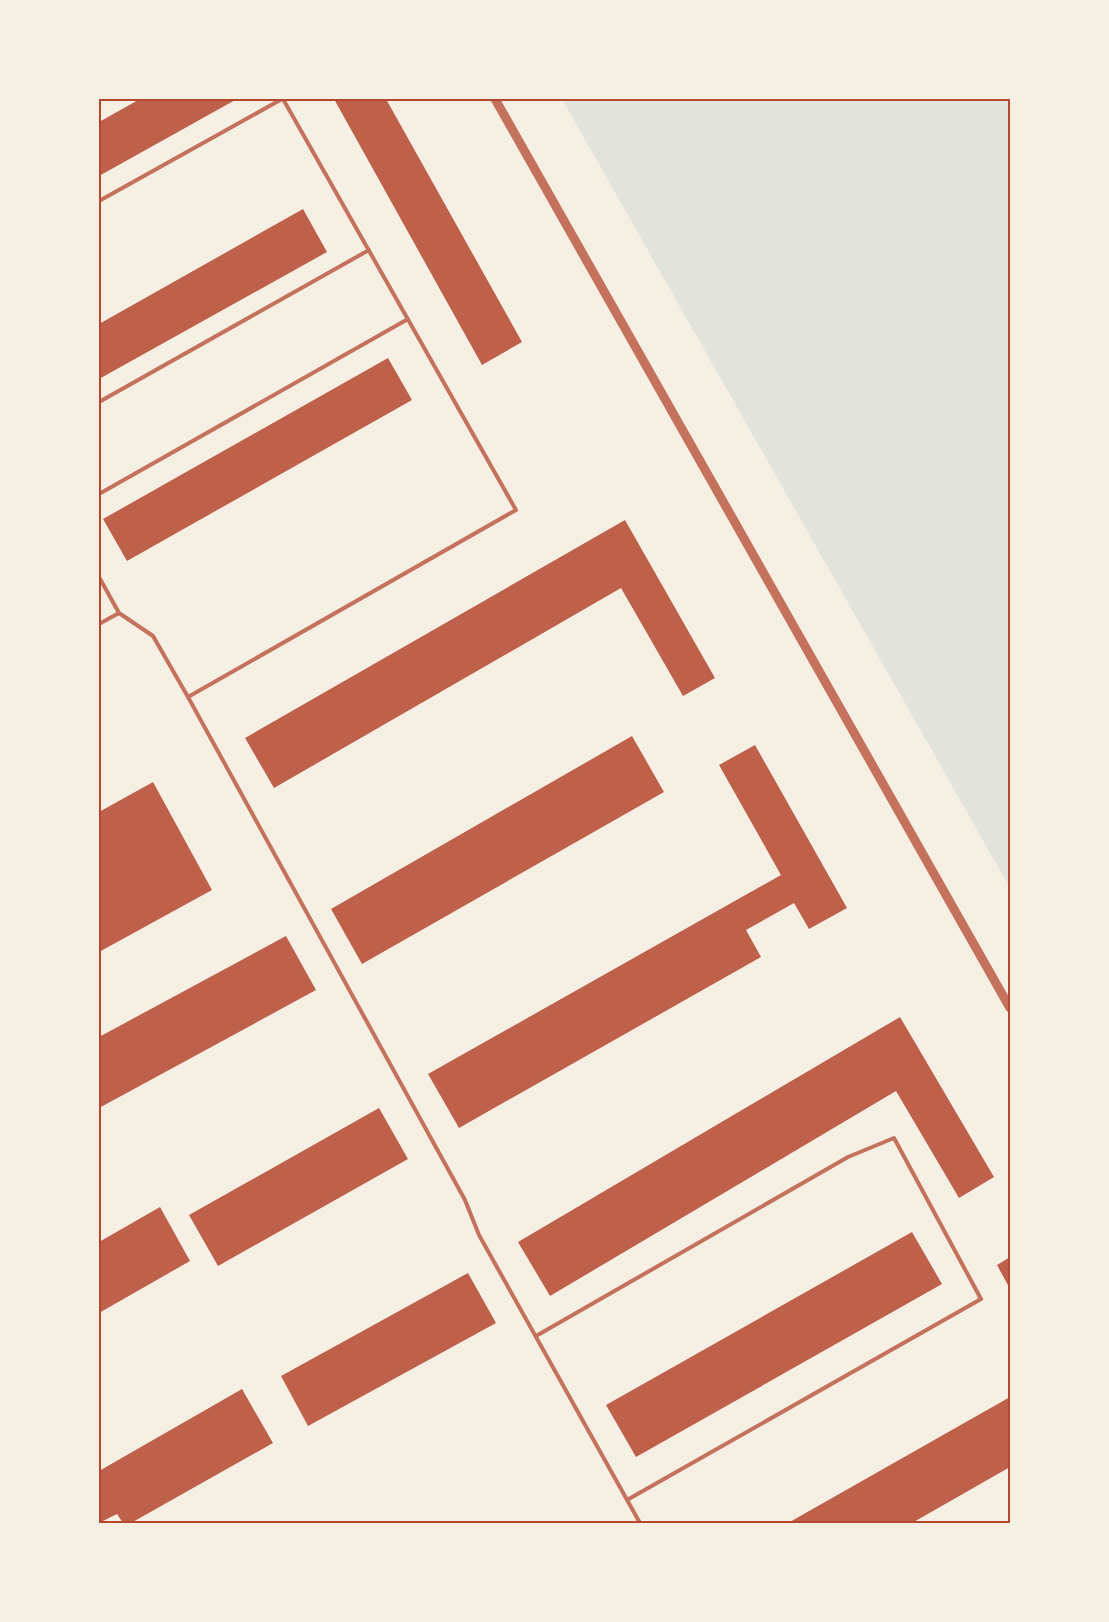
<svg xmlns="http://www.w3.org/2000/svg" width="1109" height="1622" viewBox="0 0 1109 1622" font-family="Jost,sans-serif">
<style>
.green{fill:#e2e4dc}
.building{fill:#bf614a}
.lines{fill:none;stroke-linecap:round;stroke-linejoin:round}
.service{stroke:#c5725c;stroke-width:4}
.tertiary{stroke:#c5725c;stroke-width:9}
.neatline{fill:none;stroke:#b5482f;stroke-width:2}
</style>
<rect width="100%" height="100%" fill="#f6efe4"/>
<path class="green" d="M 562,99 L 1010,99 L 1010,888 Z"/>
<path class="building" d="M 140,99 L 237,99 L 99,176 L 99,122 Z
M 334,99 L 386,99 L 522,342 L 482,365 Z
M 303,209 L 327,252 L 99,379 L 99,324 Z
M 388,358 L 412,400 L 127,561 L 103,519 Z
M 625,520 L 715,678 L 683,696 L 621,588 L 274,788 L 245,738 Z
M 632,736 L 664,792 L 362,964 L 331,909 Z
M 755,745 L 847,908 L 809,929 L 794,903 L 746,930 L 761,957 L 459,1128 L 428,1074 L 781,875 L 719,765 Z
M 153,782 L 212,890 L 99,952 L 99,812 Z
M 286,936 L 316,990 L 99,1108 L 99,1037 Z
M 900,1017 L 994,1177 L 959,1198 L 896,1091 L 550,1296 L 518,1242 Z
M 379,1108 L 408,1159 L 218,1266 L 189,1215 Z
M 160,1207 L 190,1261 L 99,1313 L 99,1242 Z
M 912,1232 L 942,1284 L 636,1457 L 606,1405 Z
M 1010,1257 L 1010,1289 L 997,1265 Z
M 468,1273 L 496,1323 L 308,1426 L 281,1376 Z
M 242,1389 L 273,1443 L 131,1523 L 123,1523 L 117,1514 L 99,1523 L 99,1471 Z
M 1010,1397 L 1010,1467 L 912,1523 L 788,1523 Z"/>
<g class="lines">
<path class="service" d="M 99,201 L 282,99
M 99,402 L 369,250
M 99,494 L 408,319
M 99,577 L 119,613 L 153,636 L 188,697 L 465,1200 L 479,1235 L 640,1523
M 99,624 L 119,613
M 188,697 L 516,510 L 283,99
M 536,1336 L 848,1157 L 894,1138 L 981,1299 L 627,1500"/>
<path class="tertiary" d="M 495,99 L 1010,1008"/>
</g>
<rect width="1109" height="1622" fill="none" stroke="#f6efe4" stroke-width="200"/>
<rect x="100" y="100" width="909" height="1422" class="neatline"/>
</svg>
